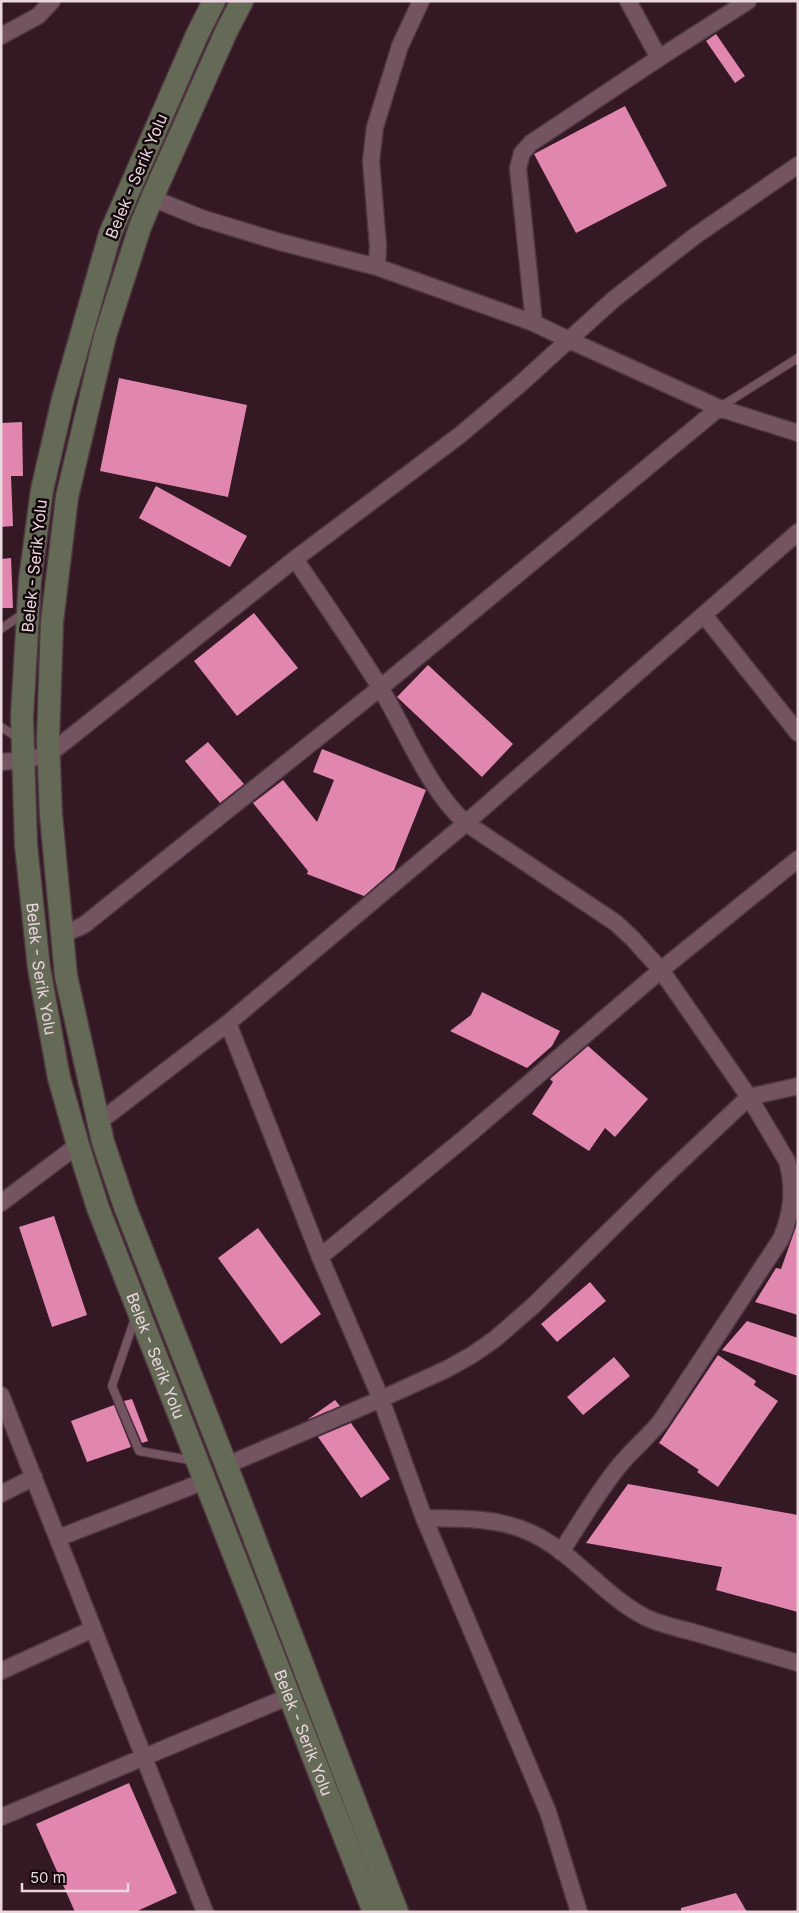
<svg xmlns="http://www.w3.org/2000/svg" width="799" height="1913" viewBox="0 0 799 1913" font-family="Inter,sans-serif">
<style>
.building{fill:#e187af}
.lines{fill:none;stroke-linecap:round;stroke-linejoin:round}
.service-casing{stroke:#4d3740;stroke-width:10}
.minor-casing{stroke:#4d3740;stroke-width:19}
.secondary-casing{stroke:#4d3740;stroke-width:25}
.service{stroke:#755462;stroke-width:8}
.minor{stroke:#755462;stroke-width:16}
.secondary{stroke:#656a56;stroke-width:22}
.labels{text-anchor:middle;stroke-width:5;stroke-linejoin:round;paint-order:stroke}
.street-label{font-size:16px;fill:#ebd7df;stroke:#14080d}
</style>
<rect width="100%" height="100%" fill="#341925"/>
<path class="building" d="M 716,34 L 745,76 L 735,83 L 706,41 Z
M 625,106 L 667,186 L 576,233 L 534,154 Z
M 119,378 L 247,405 L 228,497 L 100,471 Z
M 22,422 L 23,476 L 11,476 L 13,526 L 1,527 L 1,423 Z
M 156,486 L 247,536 L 230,567 L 139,518 Z
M 11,558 L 13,608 L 1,608 L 1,559 Z
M 254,613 L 298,668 L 237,716 L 194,661 Z
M 428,665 L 513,744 L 482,777 L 397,697 Z
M 208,742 L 244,784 L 220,803 L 185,761 Z
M 322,749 L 426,790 L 394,870 L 364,896 L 307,874 L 308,871 L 253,803 L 283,780 L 317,822 L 334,780 L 313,772 Z
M 482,992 L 560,1031 L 552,1046 L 527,1068 L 450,1031 L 471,1015 Z
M 588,1046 L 648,1099 L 615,1137 L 605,1128 L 589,1151 L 532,1114 L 553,1082 L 550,1079 Z
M 54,1216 L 87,1315 L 52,1327 L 19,1227 Z
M 797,1224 L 798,1224 L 798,1315 L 755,1302 L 776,1268 L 781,1269 Z
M 258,1228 L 321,1314 L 281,1344 L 218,1258 Z
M 590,1282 L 606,1301 L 557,1342 L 541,1324 Z
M 747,1321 L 798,1338 L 798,1376 L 722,1350 Z
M 718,1355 L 756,1381 L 754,1385 L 778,1401 L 718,1487 L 697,1472 L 699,1470 L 659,1443 Z
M 614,1357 L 630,1376 L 583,1415 L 567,1397 Z
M 132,1399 L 148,1441 L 142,1443 L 124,1401 Z
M 335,1400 L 340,1406 L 307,1420 Z
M 114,1405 L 131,1447 L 87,1462 L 71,1421 Z
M 351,1423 L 390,1479 L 361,1498 L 318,1437 Z
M 628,1484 L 798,1515 L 798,1612 L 716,1590 L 722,1567 L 586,1543 Z
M 129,1783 L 177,1893 L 135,1912 L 75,1912 L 36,1824 Z
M 736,1893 L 747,1912 L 681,1912 L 681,1908 Z"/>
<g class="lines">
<g class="service-casing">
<path id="service" d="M 720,407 L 798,358
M 1,629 L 24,613
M 1,727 L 18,738
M 135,1318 L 112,1386 L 139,1451 L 195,1461"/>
</g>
<g class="minor-casing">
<path id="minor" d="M 628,1 L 659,58 L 748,1
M 1,36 L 38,16 L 52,1
M 152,198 L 201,218 L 280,242 L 377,267 L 534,323 L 569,340 L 719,408 L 798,433
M 377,267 L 378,246 L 371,161 L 375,127 L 400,46 L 421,1
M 534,323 L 518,168 L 522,153 L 531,143 L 659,58
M 295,559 C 324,602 354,645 381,689 C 406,731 430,792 466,823 L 616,923 L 633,939 L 661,970 L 749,1097 L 787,1161 C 795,1189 792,1213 781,1239 L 661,1421 C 648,1437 632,1450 619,1466 C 597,1493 580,1523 561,1552
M 704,615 L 798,733
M 1,762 L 23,760 L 48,755 L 295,559 L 460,435 L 518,386 L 614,299 L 695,236 L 798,165
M 62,935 L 84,925 L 380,688 L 719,408
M 228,1023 L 320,1257 L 381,1399 L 424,1518 L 548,1812 L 579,1912
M 99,1122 L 228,1023 L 466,823 L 798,532
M 1,1203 L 78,1145
M 320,1257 L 467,1136 L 661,970 L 798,859
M 1,1395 L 205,1912
M 227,1465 L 381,1399 L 447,1369 L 472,1355 L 495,1339 L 533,1306 L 663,1178 L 749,1097 L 798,1086
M 1,1494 L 34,1477
M 424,1518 C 459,1519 496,1517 529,1532 C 573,1551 602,1595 645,1617 C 661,1625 679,1628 696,1633 C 730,1643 764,1653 798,1663
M 58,1538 L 205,1481
M 1,1671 L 93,1629
M 1,1817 L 290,1696"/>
</g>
<g class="secondary-casing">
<g id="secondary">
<path id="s1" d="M 214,1 L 197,35 L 110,234 L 63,399 L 42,490 L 30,580 L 22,717 L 26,845 L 39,968 L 59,1078 L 78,1145 L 98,1208 L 374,1912"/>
<path d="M 242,1 L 226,32 L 152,198 L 140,227 L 105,336 L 67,497 L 52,622 L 48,739 L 51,815 L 66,976 L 103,1142 L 125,1207 L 239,1498 L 397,1912"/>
</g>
</g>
<use href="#service" class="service"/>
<use href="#minor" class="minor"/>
<use href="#secondary" class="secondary"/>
</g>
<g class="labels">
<g class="street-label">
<text transform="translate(136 176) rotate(-67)" y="6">Belek - Serik Yolu</text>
<text transform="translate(34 566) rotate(-84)" y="6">Belek - Serik Yolu</text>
<text dy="6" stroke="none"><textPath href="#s1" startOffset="1001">Belek - Serik Yolu</textPath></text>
<text dy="6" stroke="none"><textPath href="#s1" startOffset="1406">Belek - Serik Yolu</textPath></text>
<text dy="6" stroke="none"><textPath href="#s1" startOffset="1811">Belek - Serik Yolu</textPath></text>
</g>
</g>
<rect width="799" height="1913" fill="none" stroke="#ebd7df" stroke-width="5"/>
<path d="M22 1883v8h106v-8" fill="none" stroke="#ebd7df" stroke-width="2.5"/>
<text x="30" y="1883" font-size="15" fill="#ebd7df" stroke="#14080d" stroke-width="4" paint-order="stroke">50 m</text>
</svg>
